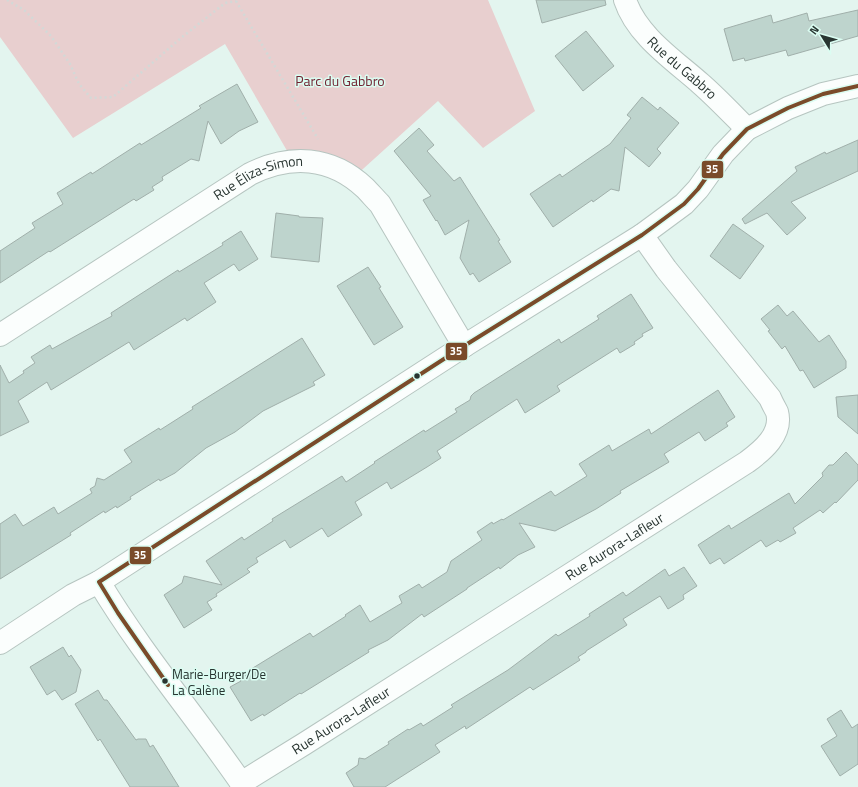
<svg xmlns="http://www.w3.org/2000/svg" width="858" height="787" viewBox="0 0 858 787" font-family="'Titillium Web',sans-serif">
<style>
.green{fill:#e8cfcf}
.building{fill:#bed4cd;stroke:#a0afaa}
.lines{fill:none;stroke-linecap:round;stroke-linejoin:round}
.minor-casing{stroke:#b6c5c0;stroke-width:24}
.path{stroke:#d3d9d7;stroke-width:2.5;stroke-dasharray:2 3;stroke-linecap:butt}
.minor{stroke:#fbfefd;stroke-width:22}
.bus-1-casing{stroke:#dbfdf2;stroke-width:7}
.bus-1{stroke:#7a4b2a;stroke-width:4}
.bus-dot{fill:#283531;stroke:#dbfdf2;stroke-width:1.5}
.labels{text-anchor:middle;stroke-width:3;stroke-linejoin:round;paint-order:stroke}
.bus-label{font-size:13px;fill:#283531;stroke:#dbfdf2;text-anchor:start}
.street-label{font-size:14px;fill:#283531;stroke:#dbfdf2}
.park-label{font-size:14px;fill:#712130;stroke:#dbfdf2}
.line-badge{stroke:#dbfdf2;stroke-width:1.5}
.badge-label{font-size:11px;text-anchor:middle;font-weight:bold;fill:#fff}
</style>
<rect width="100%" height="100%" fill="#e3f5ef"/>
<path class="green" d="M 0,0 L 488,0 L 535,111 L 483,148 L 438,101 L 353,178 L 293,161 L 225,44 L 73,138 L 0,37 Z"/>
<path class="building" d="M 536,0 L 605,0 L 606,5 L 542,23 Z
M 858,10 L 858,36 L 788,56 L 786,50 L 745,61 L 744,58 L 733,61 L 724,29 L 771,15 L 773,23 L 807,13 L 809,21 Z
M 586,31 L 614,66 L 583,91 L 555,56 Z
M 237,84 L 258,122 L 239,131 L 221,144 L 208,121 L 199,161 L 191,159 L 162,177 L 163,180 L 152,187 L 154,190 L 136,201 L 134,199 L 50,252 L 49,251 L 0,283 L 0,251 L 35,228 L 32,223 L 63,204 L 57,193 L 91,172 L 92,174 L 140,143 L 141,145 L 201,108 L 199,106 Z
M 642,97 L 658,110 L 660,107 L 679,123 L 657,149 L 661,153 L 649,167 L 625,147 L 619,191 L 611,189 L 593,202 L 592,200 L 553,227 L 530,194 L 560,174 L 562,177 L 610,144 L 631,118 L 627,115 Z
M 419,128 L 434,145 L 427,151 L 454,181 L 460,177 L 500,240 L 498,241 L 511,262 L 479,282 L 473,273 L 470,275 L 460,258 L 469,220 L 445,235 L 437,220 L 436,221 L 423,200 L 431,196 L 394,151 Z
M 858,140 L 858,171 L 791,202 L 806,218 L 787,235 L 767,213 L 745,224 L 742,219 L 797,171 L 795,167 L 825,152 L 826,154 Z
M 276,213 L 299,216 L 299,217 L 323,218 L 319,262 L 271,257 Z
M 733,224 L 764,246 L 740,279 L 710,256 Z
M 241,231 L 258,259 L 239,271 L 234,264 L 204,283 L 216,302 L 187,321 L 185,318 L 134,350 L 129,342 L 51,390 L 47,382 L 18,401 L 29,422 L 0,436 L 0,365 L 9,383 L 24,373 L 23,371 L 35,363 L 31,357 L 50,345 L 52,349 L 112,316 L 111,313 L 178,270 L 179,272 L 197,261 L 223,245 L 222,243 Z
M 368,267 L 381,287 L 379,288 L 403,327 L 374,345 L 337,286 Z
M 631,294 L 653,328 L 642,334 L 643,336 L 634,342 L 635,344 L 620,353 L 617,348 L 557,386 L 560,391 L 525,413 L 517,399 L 437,451 L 441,458 L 427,467 L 391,489 L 387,482 L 355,502 L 362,515 L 328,537 L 322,528 L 290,548 L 285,540 L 256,558 L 258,562 L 247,569 L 250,572 L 216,594 L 217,596 L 207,602 L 212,610 L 184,628 L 164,595 L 182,583 L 184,576 L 222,585 L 206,561 L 242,537 L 244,540 L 273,521 L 272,519 L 342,476 L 346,482 L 375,463 L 374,462 L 424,430 L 425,432 L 457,412 L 455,409 L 470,400 L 471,396 L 474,393 L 559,339 L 561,343 L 599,319 L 597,316 Z
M 778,305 L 787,316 L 793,311 L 819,342 L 829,335 L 846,361 L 846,368 L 814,388 L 803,370 L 800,371 L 785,346 L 782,349 L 768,331 L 770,330 L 761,319 Z
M 302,338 L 325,375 L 313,382 L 315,385 L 263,411 L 235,432 L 206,448 L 175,473 L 160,481 L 159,479 L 130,497 L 131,499 L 117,508 L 116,506 L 105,513 L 104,511 L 70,533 L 71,535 L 0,579 L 0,524 L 15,514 L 23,526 L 54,507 L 58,514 L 92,493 L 90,489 L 95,486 L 97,478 L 104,480 L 132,462 L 124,450 L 159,428 L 160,430 L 193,409 L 192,407 Z
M 718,390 L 735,417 L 726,423 L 728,426 L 705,441 L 699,432 L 664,454 L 669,462 L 620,491 L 621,493 L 596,509 L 555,531 L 519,523 L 535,547 L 518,555 L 500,569 L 499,567 L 467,588 L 467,589 L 424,617 L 422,614 L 388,640 L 368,650 L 369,652 L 301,694 L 300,693 L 264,716 L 263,714 L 251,721 L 230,687 L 241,681 L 239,679 L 249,673 L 248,671 L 310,633 L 313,637 L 346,616 L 345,615 L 360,605 L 370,622 L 402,603 L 399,596 L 419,584 L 422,588 L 447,572 L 451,561 L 482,540 L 477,532 L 492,522 L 493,524 L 502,519 L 503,520 L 551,491 L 555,496 L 587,476 L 579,464 L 609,445 L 612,451 L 649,429 L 651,434 Z
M 858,395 L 858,434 L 838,417 L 836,397 Z
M 846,452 L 858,465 L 858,480 L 836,503 L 835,502 L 823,513 L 820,510 L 793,528 L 796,533 L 780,542 L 778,540 L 766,547 L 761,540 L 724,564 L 720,558 L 710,564 L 698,545 L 729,525 L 731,529 L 789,493 L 795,504 L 823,476 L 822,473 L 829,465 L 833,465 Z
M 684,567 L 697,586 L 683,595 L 684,599 L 668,609 L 660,596 L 623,619 L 627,625 L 586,651 L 586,652 L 578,657 L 580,660 L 533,690 L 530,687 L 466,729 L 465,726 L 435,745 L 440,752 L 385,787 L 354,787 L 346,773 L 358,765 L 359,758 L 365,759 L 389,744 L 388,742 L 408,729 L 409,730 L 421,723 L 423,726 L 453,707 L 451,705 L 508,670 L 556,634 L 558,636 L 590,616 L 589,614 L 623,592 L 626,596 L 665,569 L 669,576 Z
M 63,647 L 69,657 L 71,655 L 81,670 L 76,692 L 62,700 L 55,690 L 47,695 L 30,667 Z
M 98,690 L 104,700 L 107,700 L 136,740 L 138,739 L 146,739 L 150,747 L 153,745 L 179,787 L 130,787 L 100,739 L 98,741 L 75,704 Z
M 841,710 L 852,728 L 858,724 L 858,764 L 840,776 L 821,746 L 837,736 L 827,719 Z"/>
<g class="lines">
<g class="minor-casing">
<g id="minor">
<path id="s1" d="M 625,0 C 637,36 674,60 701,84 C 717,98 732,114 747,129"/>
<path id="s2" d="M 0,335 L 250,174 C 290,154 331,156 365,188 C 370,193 375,199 380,204 L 464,346"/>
<path d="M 99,582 C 142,654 197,718 244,787"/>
<path d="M 0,643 L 73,595 L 99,582 L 464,346 L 642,235 L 684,204 L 698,189 L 723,154 L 747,129 L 788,108 L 823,94 L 858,86"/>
<path id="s3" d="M 241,783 L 304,744 L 747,462 C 762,451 783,434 777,412 C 775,408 772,403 770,398 L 666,269 L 642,235"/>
</g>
</g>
<path class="path" d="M 7,0 L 24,10 L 51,36 L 70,64 L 79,84 L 91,98 L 113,97 L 181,38 L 225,3 L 236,1
M 236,1 L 318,139"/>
<use href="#minor" class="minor"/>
<g class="bus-1-casing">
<path id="bus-1" d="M 168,685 L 118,613 L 99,582 L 464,346 L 642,235 L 684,204 L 698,189 L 723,154 L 747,129 L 788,108 L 823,94 L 858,86"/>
</g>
<use href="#bus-1" class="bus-1"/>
</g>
<g class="bus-dot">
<circle cx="417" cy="376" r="3.5"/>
<circle cx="165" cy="681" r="3.5"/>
</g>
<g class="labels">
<g class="bus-label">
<text x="172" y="679">Marie-Burger/De<tspan x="172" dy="16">La Galène</tspan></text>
</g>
<g class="street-label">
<text dy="5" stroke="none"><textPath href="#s1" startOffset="90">Rue du Gabbro</textPath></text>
<text dy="5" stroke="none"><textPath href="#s2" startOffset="304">Rue Éliza-Simon</textPath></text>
<text dy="5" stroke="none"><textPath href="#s3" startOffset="442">Rue Aurora-Lafleur</textPath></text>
<text dy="5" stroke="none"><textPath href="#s3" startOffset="118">Rue Aurora-Lafleur</textPath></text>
</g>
<g class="park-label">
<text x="340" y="86">Parc du Gabbro</text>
</g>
</g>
<g class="line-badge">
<rect x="701" y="160" width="23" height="19" rx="4" fill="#7a4b2a"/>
<rect x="445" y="342" width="23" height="19" rx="4" fill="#7a4b2a"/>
<rect x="129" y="546" width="23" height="19" rx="4" fill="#7a4b2a"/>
</g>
<g class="badge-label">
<text x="712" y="173">35</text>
<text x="456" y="355">35</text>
<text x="140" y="559">35</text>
</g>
<g transform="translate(822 36) rotate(307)" stroke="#dbfdf2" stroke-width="3" paint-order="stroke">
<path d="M0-3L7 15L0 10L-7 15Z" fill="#283531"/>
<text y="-6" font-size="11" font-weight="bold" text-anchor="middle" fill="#283531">N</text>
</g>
</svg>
